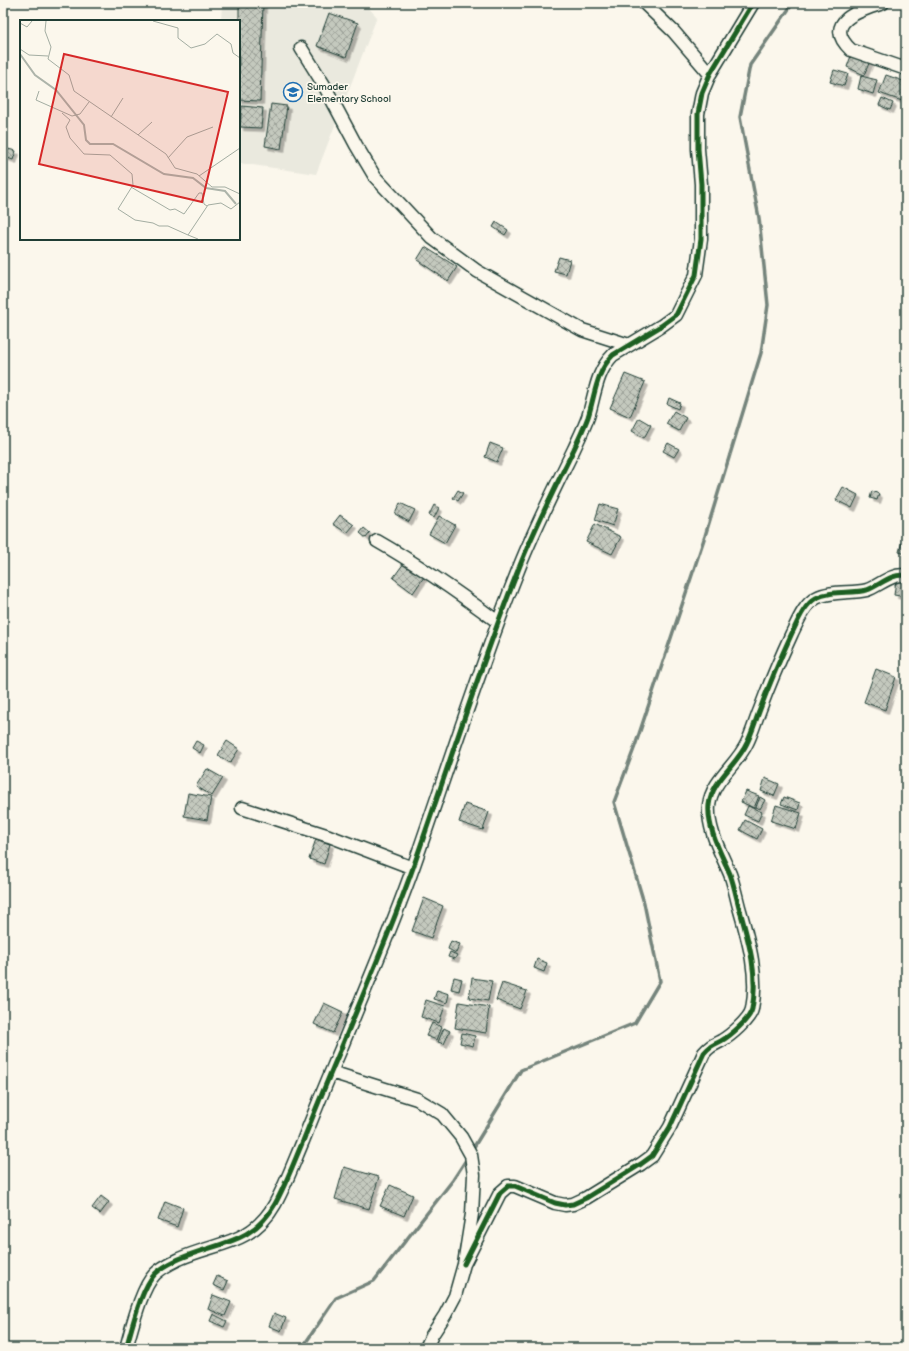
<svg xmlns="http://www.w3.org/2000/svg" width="909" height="1351" viewBox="0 0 909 1351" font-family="'Balsamiq Sans',sans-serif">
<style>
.built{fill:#eae9de}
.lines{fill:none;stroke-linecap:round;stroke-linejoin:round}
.stream{stroke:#74847b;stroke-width:3.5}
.building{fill:url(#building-cross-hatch);stroke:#1f3d34;filter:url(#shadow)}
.minor-casing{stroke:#1f3d34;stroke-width:15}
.minor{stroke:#fbf7ec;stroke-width:12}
.cycleway-casing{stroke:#fbf7ec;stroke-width:8}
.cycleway{stroke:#1b5e20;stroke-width:5}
.labels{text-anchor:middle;stroke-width:3.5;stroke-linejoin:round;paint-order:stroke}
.poi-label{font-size:10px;fill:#1f3d34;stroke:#fbf7ec;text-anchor:start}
.inset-river{fill:none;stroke:#adb4aa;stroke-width:2}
.inset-road{fill:none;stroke:#a3ada2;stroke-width:1}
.view{fill:#d62828;fill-opacity:0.15;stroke:#d62828;stroke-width:2}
.inset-edge{fill:none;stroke:#1f3d34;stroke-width:2}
</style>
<defs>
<pattern id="building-cross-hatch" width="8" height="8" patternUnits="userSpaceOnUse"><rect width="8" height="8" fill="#c4c9be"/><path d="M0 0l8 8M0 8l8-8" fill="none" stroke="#9fa49b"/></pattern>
<filter id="shadow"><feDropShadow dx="3.5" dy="3.5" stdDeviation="0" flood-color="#0004"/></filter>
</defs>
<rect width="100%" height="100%" fill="#fbf7ec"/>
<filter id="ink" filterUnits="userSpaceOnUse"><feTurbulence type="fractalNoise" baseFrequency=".025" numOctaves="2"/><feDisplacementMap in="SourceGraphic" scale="8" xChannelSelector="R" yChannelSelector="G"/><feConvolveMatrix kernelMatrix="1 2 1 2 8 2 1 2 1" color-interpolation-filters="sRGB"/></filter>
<g filter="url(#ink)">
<path class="built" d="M 222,3 L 364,3 L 377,17 L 316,174 L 239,163 L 239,21 L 221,21 Z"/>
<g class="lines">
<path class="stream" d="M 472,1150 L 521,1070 L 635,1023 L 660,981 L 644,903 L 614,802 L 635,746 L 705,536 L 761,353 L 768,305 L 759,218 L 740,117 L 750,65 L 793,3
M 302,1348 L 336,1298 L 374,1281 L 453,1180 L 468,1157"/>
</g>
<path class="building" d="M 239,3 L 263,3 L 260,101 L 239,100 Z
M 329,13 L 358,23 L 346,57 L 317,46 Z
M 852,53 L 870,61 L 864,75 L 847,67 Z
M 834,70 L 848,74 L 844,86 L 830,82 Z
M 886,75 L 906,82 L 906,98 L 905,102 L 879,93 Z
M 861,76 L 877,80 L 873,94 L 858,89 Z
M 882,98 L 893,103 L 890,110 L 879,105 Z
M 271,104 L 287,106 L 281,149 L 265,146 Z
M 242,106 L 263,108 L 261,128 L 240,127 Z
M 8,149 L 16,151 L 13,160 L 5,157 Z
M 496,222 L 508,230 L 505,235 L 493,227 Z
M 425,247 L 457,267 L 448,281 L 417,260 Z
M 559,257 L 570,260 L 566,274 L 554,271 Z
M 625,374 L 645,382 L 630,417 L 610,408 Z
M 669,398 L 680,403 L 678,409 L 667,404 Z
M 674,411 L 686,418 L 679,431 L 666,424 Z
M 639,418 L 651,425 L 644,438 L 632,431 Z
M 490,443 L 503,448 L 497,462 L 485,457 Z
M 668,443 L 679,449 L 674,457 L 663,451 Z
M 843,487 L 858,495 L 852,508 L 836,500 Z
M 458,490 L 463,493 L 458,501 L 453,498 Z
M 872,491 L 879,494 L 877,500 L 870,498 Z
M 400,503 L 415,510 L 409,522 L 395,514 Z
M 600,504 L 618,509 L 613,526 L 595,520 Z
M 434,505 L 439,508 L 434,518 L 429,515 Z
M 340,515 L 354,525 L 347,533 L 333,524 Z
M 439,516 L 455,525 L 445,543 L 429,534 Z
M 595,524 L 621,537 L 612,554 L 586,542 Z
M 364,528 L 370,533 L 366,538 L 360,533 Z
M 903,538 L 906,539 L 906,554 L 899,552 Z
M 404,563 L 424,577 L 413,593 L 393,578 Z
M 896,580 L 906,582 L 906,597 L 894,595 Z
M 876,669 L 896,677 L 885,710 L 864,702 Z
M 196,741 L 204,745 L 200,753 L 192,748 Z
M 227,741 L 239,749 L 230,763 L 218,755 Z
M 207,769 L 223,778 L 212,796 L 196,786 Z
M 765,778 L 779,784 L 774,796 L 761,791 Z
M 746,791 L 759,796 L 754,808 L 741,802 Z
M 188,793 L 211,797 L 207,820 L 184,816 Z
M 760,797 L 765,800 L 760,809 L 756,807 Z
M 784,797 L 800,803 L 798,810 L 781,804 Z
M 465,804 L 489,812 L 483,830 L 459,822 Z
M 776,805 L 801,813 L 796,829 L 771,821 Z
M 748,806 L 762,812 L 758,821 L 744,815 Z
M 745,820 L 762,829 L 757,839 L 740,830 Z
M 316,839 L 330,844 L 324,864 L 309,859 Z
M 424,898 L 443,906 L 431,938 L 412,931 Z
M 451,941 L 460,944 L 456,953 L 448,949 Z
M 450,952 L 457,955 L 455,959 L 448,957 Z
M 537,959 L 547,963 L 544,972 L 534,968 Z
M 454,977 L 462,979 L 459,991 L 451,989 Z
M 472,978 L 492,981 L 488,1001 L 469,998 Z
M 502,983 L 527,991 L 520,1009 L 496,1000 Z
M 437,990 L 449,994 L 447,1003 L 434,999 Z
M 426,1000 L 445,1006 L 439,1023 L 421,1017 Z
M 459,1002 L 489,1007 L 486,1033 L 455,1028 Z
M 324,1003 L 343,1012 L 333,1033 L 314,1024 Z
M 432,1023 L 442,1027 L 437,1040 L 426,1036 Z
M 444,1028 L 450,1031 L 444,1044 L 438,1042 Z
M 462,1033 L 475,1036 L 473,1046 L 460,1043 Z
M 344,1167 L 379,1177 L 369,1209 L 335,1199 Z
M 390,1185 L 413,1195 L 404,1216 L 380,1206 Z
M 101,1196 L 109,1202 L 100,1214 L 92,1208 Z
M 165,1201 L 183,1208 L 177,1227 L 158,1220 Z
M 217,1276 L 228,1281 L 224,1290 L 213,1285 Z
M 213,1295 L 231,1302 L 225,1316 L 208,1309 Z
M 274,1313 L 286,1318 L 281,1331 L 269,1326 Z
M 213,1314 L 227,1321 L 224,1327 L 210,1321 Z"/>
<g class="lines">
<g class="minor-casing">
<path id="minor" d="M 644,3 L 674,32 L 710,74
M 883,3 C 860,10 821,22 851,50 L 906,69
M 301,48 L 324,85 L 356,145 L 375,177 L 432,238 L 477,271 L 582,330 L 629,345
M 377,541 C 419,565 459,593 498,622
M 242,808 L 329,836 L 413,868
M 331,1072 L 417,1099 L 442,1114 L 461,1137 L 471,1155 L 474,1175 L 472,1214 L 464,1264 L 455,1296 L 445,1315 L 432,1335 L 426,1348
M 464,1264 L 500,1193 L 508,1186 L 515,1186 L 555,1203 L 565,1205 L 573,1204 L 586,1198 L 641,1164 L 652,1156 L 670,1127 L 704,1053 C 710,1046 713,1045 721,1041 C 730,1036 750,1019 752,1009 C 759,975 748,939 739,907 C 736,896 734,885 730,874 C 721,853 707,829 709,805 C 712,780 737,765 747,743 C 752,733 755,722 759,712 C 769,685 780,659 792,633 C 798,621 804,605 816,598 C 831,590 851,594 867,590 C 879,586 893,572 906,576
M 126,1348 C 132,1328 141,1288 155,1274 C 162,1267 171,1263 179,1259 C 217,1242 252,1245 275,1204 C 286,1184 294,1162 303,1141 C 315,1111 327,1081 340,1051 C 365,989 392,928 414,865 C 448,768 479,669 517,573 C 533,531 554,490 574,449 C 579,438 584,428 588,417 C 595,395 596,372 613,355 L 661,326 L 676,315 L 696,275 L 701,239 L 701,184 L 698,149 L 698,114 L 702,93 L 710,74 L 753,3"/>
</g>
<use href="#minor" class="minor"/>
<g class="cycleway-casing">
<path id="cycleway" d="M 464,1264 L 500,1193 L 508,1186 L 515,1186 L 555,1203 L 565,1205 L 573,1204 L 586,1198 L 641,1164 L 652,1156 L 670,1127 L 704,1053 C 710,1046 713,1045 721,1041 C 730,1036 750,1019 752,1009 C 759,975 748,939 739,907 C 736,896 734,885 730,874 C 721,853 707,829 709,805 C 712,780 737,765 747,743 C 752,733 755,722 759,712 C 769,685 780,659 792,633 C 798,621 804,605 816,598 C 831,590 851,594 867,590 C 879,586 893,572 906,576
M 126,1348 C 132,1328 141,1288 155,1274 C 162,1267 171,1263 179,1259 C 217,1242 252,1245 275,1204 C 286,1184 294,1162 303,1141 C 315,1111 327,1081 340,1051 C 365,989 392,928 414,865 C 448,768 479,669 517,573 C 533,531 554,490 574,449 C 579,438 584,428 588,417 C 595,395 596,372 613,355 L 661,326 L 676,315 L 696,275 L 701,239 L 701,184 L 698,149 L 698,114 L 702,93 L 710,74 L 753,3"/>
</g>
<use href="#cycleway" class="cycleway"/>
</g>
</g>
<defs>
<g id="school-ring" transform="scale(1)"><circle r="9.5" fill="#fbf7ec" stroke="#1f6fb2" stroke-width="1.5"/><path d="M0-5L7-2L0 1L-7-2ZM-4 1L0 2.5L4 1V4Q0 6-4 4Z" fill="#1f6fb2"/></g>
</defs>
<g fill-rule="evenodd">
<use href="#school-ring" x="293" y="92"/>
</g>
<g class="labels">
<g class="poi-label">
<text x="307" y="90">Sumader<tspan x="307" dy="12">Elementary School</tspan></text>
</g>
</g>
<g transform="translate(20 20)">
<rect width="220" height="220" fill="#fbf7ec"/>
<path class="inset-river" d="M 0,34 L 15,55 L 36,70 L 64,105 L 66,120 L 70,124 L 93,124 L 144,154 L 173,158 L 186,168 L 205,171 L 216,184"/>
<path class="inset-road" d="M 26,1 L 25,11 L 31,27 L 28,39 L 49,55 L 54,71 L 146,134 L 155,148 L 177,154 L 192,167 L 205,167 L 220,174M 133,1 L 158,8 L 158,18 L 171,28 L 185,24 L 197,14 L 211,24 L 213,33 L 220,38M 0,3 L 7,7 L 12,1M 0,29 L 9,35 L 28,36M 19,71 L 16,80 L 52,96 L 60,94 L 69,82M 42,93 L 50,100 L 46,107 L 50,118 L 64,134 L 90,135 L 112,154 L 113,165 L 98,189 L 115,200 L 133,203 L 139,206 L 148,206 L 168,215M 91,97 L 103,78M 118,115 L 132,102M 148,138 L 167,117 L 193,107M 179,156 L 220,128M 111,167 L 150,190 L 155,189 L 164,194 L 179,173 L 182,173 L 184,184 L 187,186M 178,219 L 168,215 L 188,185 L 201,183 L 211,189 L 220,182"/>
<path class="view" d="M 44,34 L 208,72 L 182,182 L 19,144 Z"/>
<rect width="220" height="220" class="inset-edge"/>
</g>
<rect width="909" height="1351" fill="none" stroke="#fbf7ec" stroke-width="16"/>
<rect x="8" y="8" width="893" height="1335" fill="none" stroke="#1f3d34" stroke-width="1.5" filter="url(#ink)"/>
</svg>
